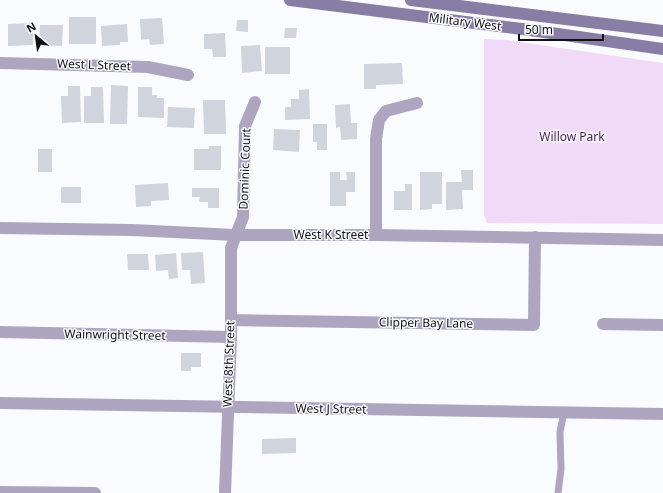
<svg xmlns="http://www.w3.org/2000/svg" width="663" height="493" viewBox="0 0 663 493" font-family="'Noto Sans',sans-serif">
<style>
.green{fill:#f0daf8}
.building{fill:#d0d5dd}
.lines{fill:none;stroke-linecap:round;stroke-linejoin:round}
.service{stroke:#aea6c1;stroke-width:7}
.minor{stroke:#aea6c1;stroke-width:12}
.tertiary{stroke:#aea6c1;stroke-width:12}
.secondary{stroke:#887da4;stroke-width:12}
.labels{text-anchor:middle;stroke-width:3;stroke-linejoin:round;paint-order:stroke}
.street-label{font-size:12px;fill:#111114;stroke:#fafbfe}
.park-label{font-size:12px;fill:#4b195a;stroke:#fafbfe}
</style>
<rect width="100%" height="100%" fill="#fafbfe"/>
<path class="green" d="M 484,39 L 507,40 L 663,63 L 663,224 L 487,223 L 484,216 Z"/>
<path class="building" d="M 69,17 L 96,17 L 96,44 L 69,44 Z
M 162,18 L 164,44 L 150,45 L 149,39 L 141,40 L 140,19 Z
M 237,20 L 248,20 L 248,32 L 236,31 Z
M 33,23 L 33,45 L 8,46 L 8,24 Z
M 127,24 L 128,42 L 120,42 L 120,45 L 102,46 L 101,26 Z
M 40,25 L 63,25 L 62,46 L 39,45 Z
M 285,28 L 297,28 L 296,38 L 284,38 Z
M 225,33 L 226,57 L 213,57 L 212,49 L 204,49 L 204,34 Z
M 260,45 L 262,71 L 242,73 L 241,46 Z
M 265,47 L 290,47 L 290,74 L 265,74 Z
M 402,63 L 403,84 L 376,85 L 376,89 L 364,89 L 364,64 Z
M 111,85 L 128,86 L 127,124 L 110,124 Z
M 68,86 L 80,86 L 81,122 L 62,123 L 61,96 L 68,96 Z
M 91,87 L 103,87 L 104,123 L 84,123 L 84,96 L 91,96 Z
M 138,87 L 152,87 L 152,95 L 157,95 L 157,98 L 164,98 L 164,118 L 138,117 Z
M 309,89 L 310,119 L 285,120 L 285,107 L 291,107 L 291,99 L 299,99 L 299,90 Z
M 203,100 L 225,100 L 226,134 L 204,134 Z
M 350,104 L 351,123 L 357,123 L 357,139 L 341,140 L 340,127 L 336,128 L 335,105 Z
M 168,107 L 195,108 L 194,128 L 167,127 Z
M 313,124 L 327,124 L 327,150 L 317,150 L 317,142 L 313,142 Z
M 274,129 L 300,130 L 299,152 L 273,150 Z
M 209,146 L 221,146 L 221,170 L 194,170 L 194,149 L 209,149 Z
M 38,149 L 52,149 L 52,172 L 38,172 Z
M 461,170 L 473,170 L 473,190 L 462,190 L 463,209 L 446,210 L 446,182 L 462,182 Z
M 330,172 L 340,172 L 340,180 L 347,180 L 346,172 L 355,172 L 355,192 L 346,192 L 346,206 L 330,206 Z
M 420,172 L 442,172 L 442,204 L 432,204 L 432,209 L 420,210 Z
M 168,183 L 169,200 L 151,201 L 151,206 L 136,207 L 135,185 Z
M 405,184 L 412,184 L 412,210 L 394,210 L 394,191 L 405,191 Z
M 61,187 L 81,187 L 81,203 L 61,203 Z
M 192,188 L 219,188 L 219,208 L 208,208 L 208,202 L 199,202 L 200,197 L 192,197 Z
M 203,252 L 205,283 L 191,284 L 190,270 L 182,270 L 181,253 Z
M 176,253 L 178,278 L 169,279 L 168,270 L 156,271 L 155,255 Z
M 127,254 L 148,254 L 149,270 L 128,270 Z
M 181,353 L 201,353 L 201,367 L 191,367 L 191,371 L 181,371 Z
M 296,438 L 296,453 L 262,454 L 262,439 Z"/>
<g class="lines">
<path class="service" d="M 558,493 L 561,469 L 560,432 L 564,412"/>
<path class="minor" d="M 0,63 L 148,67 L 188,75
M 376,235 L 376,139 L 379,120 L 386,111 L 417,103
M 231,320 L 534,325 L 535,237
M 603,324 L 663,325
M 0,332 L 231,337
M 0,403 L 663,414
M 0,492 L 95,493
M 225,493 L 231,337 L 231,248 L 243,217 L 245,126 L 255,102"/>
<path class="tertiary" d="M 0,228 L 132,230 L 235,235 L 376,235 L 663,240"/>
<path class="secondary" d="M 290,0 L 530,30 L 663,49
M 411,0 L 663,31"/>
</g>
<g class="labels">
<g class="street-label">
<text transform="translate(465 22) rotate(7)" y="4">Military West</text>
<text transform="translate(94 65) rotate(2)" y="4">West L Street</text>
<text transform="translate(245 169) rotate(-88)" y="4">Dominic Court</text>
<text x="331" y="239">West K Street</text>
<text transform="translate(426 323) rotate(1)" y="4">Clipper Bay Lane</text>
<text transform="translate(115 335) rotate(1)" y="4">Wainwright Street</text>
<text transform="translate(229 364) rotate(-88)" y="4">West 8th Street</text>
<text transform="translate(331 409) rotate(1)" y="4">West J Street</text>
</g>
<g class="park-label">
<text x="572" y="141">Willow Park</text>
</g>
</g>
<g transform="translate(36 36) rotate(331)" stroke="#fafbfe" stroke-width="3" paint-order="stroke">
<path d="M0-3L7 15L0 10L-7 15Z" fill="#111114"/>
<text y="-6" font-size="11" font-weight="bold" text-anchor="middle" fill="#111114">N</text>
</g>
<path d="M519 34v6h84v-6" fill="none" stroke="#111114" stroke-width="2"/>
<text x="525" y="34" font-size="12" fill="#111114" stroke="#fafbfe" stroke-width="3" paint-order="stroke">50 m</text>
</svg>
